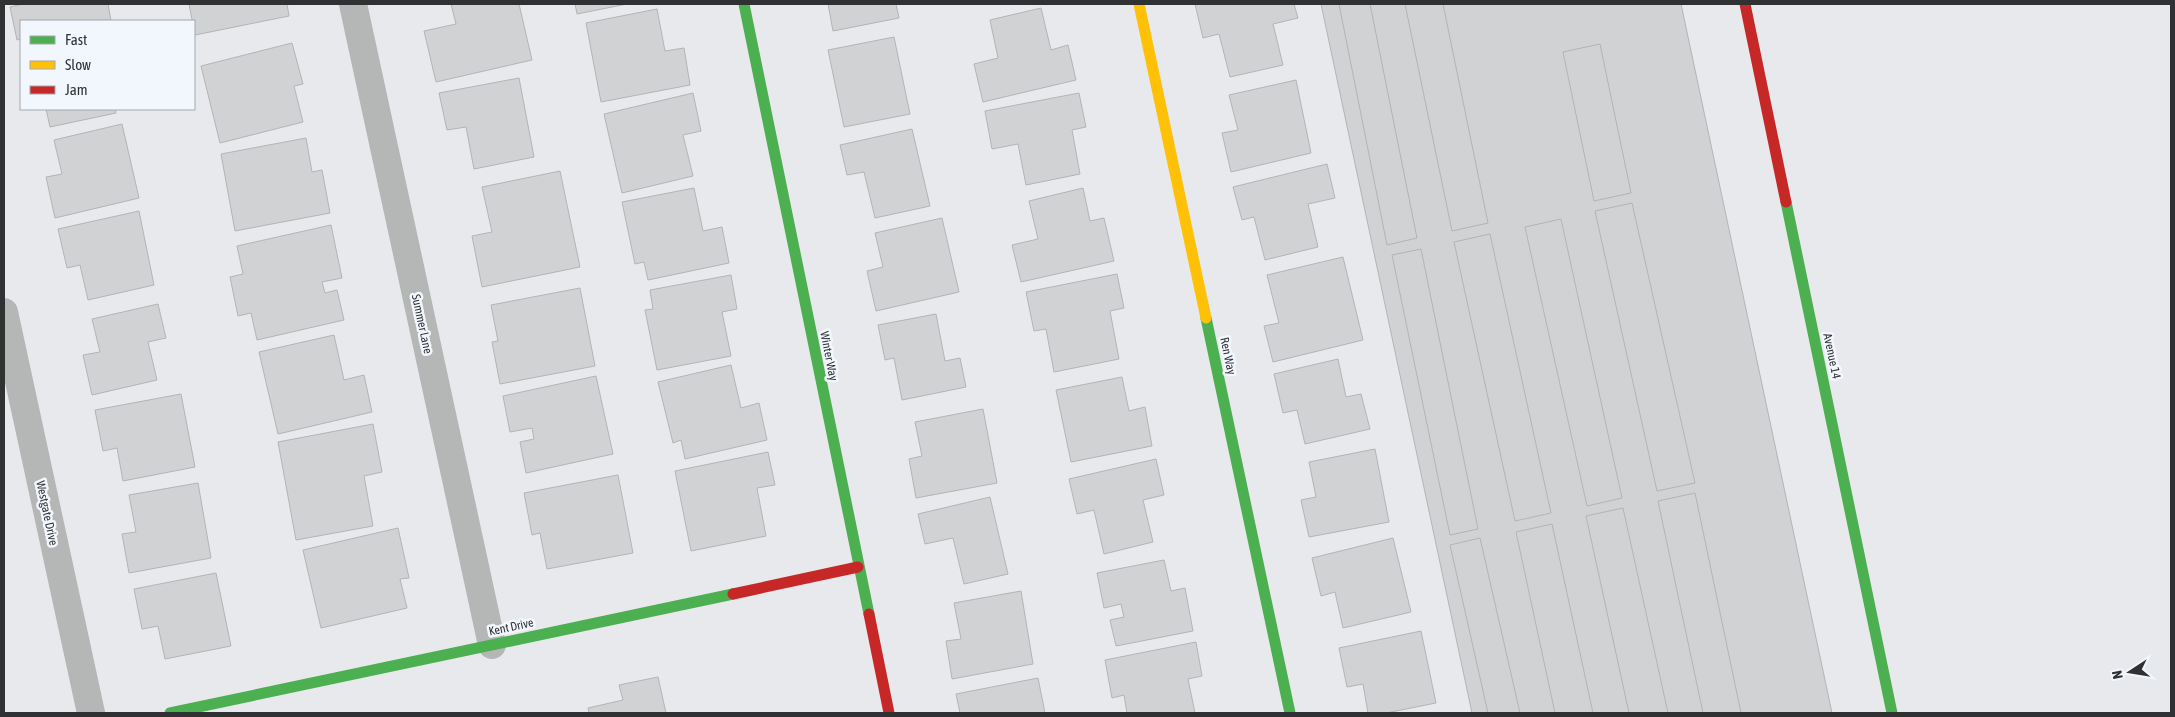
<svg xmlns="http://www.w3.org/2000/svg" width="2175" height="717" viewBox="0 0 2175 717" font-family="'Asap Condensed',sans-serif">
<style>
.building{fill:#d1d2d4;stroke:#b3b4b7}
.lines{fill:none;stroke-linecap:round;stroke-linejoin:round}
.street{stroke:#b5b6b6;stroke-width:28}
.fast{stroke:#4caf50;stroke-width:11}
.slow{stroke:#ffc107;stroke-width:11}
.jam{stroke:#c62828;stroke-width:11}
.labels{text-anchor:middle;stroke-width:5;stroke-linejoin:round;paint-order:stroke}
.street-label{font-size:12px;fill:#2f3133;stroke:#f2f7fd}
</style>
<rect width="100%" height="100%" fill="#e7e9ec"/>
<path class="building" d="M 23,4 L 108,4 L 111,21 L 21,21 L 21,39 L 17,40 L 10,7 Z
M 189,4 L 287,4 L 289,16 L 195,35 Z
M 451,4 L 519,4 L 532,60 L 436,82 L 424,31 L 456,24 Z
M 575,4 L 627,4 L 577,14 Z
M 828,4 L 896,4 L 899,18 L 833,31 Z
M 1195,4 L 1294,4 L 1298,18 L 1273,24 L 1283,65 L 1230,77 L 1219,34 L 1203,38 Z
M 1321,4 L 1681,4 L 1832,713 L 1472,713 Z
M 1339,4 L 1370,4 L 1417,238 L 1387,245 Z
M 1405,4 L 1443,4 L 1488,223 L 1452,231 Z
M 1041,8 L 1051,50 L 1068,45 L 1076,80 L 983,102 L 974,64 L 998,58 L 990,20 Z
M 657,9 L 665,51 L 684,48 L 690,85 L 601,102 L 586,23 Z
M 894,37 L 910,114 L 844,127 L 828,50 Z
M 292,43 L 303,84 L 294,86 L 303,122 L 220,143 L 201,66 Z
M 1600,44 L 1631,193 L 1594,201 L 1563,52 Z
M 519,78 L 534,157 L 474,169 L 466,127 L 447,130 L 439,93 Z
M 1296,80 L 1311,153 L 1231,172 L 1222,133 L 1238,130 L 1229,95 Z
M 693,93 L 701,131 L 683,135 L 693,176 L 622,193 L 604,114 Z
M 1079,93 L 1086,127 L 1072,130 L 1080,174 L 1026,185 L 1018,144 L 992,149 L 985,111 Z
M 46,109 L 115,109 L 116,113 L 50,127 Z
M 122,124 L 139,198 L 55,218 L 46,177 L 62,174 L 54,140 Z
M 912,129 L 930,206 L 875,218 L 864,172 L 847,175 L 840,145 Z
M 306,138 L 312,172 L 322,170 L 330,213 L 235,231 L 221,154 Z
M 1327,164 L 1335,198 L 1308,204 L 1318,247 L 1265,260 L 1254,217 L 1242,220 L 1233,187 Z
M 560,171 L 580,267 L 482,287 L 472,236 L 492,232 L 482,187 Z
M 694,188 L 703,231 L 722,227 L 729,263 L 648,280 L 644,262 L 635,264 L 622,202 Z
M 1083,188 L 1090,221 L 1104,218 L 1114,261 L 1021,282 L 1012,245 L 1038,239 L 1029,201 Z
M 1632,203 L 1695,483 L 1657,491 L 1595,211 Z
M 139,211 L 154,285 L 88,300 L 80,265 L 67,268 L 58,229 Z
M 942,218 L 959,292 L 876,311 L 867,271 L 883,267 L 875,233 Z
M 1561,219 L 1622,498 L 1587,506 L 1525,227 Z
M 331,225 L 342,278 L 322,282 L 325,293 L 337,290 L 344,320 L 257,340 L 251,313 L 238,316 L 230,277 L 243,274 L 237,246 Z
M 1490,234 L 1551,513 L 1515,521 L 1454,242 Z
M 1421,249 L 1478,529 L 1450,535 L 1392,255 Z
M 1343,257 L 1363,340 L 1273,362 L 1264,326 L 1279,323 L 1267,275 Z
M 1117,274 L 1124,308 L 1110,311 L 1119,359 L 1054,372 L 1046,329 L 1034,331 L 1026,292 Z
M 731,275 L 737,309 L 722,312 L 731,356 L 657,370 L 645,310 L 653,309 L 650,290 Z
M 580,288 L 595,366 L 500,384 L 492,342 L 498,341 L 491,305 Z
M 158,304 L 166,338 L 148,342 L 157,380 L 92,395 L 83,355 L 100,352 L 92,319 Z
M 936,314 L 945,361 L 960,358 L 966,387 L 902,400 L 894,358 L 885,360 L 878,325 Z
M 334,335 L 344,380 L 364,375 L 372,412 L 278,434 L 259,352 Z
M 1338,359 L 1346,397 L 1361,394 L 1370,429 L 1305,444 L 1297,410 L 1283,413 L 1274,374 Z
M 731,365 L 741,408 L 759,403 L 767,440 L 685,459 L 681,440 L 673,443 L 658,382 Z
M 596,376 L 613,454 L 526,473 L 520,442 L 534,439 L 532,428 L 510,432 L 503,396 Z
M 1122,377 L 1129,411 L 1145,407 L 1152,446 L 1071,462 L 1056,390 Z
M 181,394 L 195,467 L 123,481 L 117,448 L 103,451 L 95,410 Z
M 983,409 L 997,483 L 916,498 L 909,459 L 922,456 L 915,422 Z
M 373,424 L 382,472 L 364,476 L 373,526 L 296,540 L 278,442 Z
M 1375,449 L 1389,522 L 1309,537 L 1301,500 L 1316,497 L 1309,462 Z
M 768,452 L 775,485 L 757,488 L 766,536 L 691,551 L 675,471 Z
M 1156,459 L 1164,495 L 1143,500 L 1153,542 L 1104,554 L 1094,510 L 1077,514 L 1069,479 Z
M 618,475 L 633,553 L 547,569 L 540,533 L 532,535 L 524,493 Z
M 198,483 L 211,558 L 129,573 L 122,534 L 136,532 L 129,495 Z
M 1695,493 L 1741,713 L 1703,713 L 1658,501 Z
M 990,497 L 1008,574 L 964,584 L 953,538 L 925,544 L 918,514 Z
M 1623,508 L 1668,713 L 1629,713 L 1586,516 Z
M 1552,524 L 1593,713 L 1555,713 L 1516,532 Z
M 398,528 L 409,578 L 400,579 L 407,608 L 321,628 L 303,550 Z
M 1393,538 L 1411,612 L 1343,628 L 1335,592 L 1321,596 L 1312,558 Z
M 1480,538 L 1520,713 L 1488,713 L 1450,545 Z
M 1164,560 L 1171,591 L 1185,588 L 1193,631 L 1116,646 L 1110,620 L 1124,617 L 1121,604 L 1104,608 L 1097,573 Z
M 216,573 L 231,646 L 165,659 L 158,626 L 142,629 L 134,589 Z
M 1021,591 L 1033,664 L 952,679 L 946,641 L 961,639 L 954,603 Z
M 1421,631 L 1436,703 L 1386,713 L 1368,713 L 1363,684 L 1347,687 L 1339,648 Z
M 1196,642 L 1202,676 L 1188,679 L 1195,713 L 1127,713 L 1124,695 L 1112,698 L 1105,660 Z
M 658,677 L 666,713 L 589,713 L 588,708 L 623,700 L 619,685 Z
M 1038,678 L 1045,713 L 960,713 L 956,694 Z"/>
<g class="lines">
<path class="street" d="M 353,4 L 492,645
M 4,312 L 91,713"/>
<path class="fast" d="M 744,4 L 869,614
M 1786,202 L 1892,713
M 1206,318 L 1290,713
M 170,713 L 733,594"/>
<path class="slow" d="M 1139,4 L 1206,318"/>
<path class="jam" d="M 1745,4 L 1786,202
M 733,594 L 858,567
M 869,614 L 889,713"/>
</g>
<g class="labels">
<g class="street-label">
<text transform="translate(422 324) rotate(78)" y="4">Summer Lane</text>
<text transform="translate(829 356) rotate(79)" y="4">Winter Way</text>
<text transform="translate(1228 356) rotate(78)" y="4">Ren Way</text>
<text transform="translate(1832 356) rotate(78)" y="4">Avenue 14</text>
<text transform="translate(47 513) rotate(78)" y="4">Westgate Drive</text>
<text transform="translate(511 627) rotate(-12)" y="4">Kent Drive</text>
</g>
</g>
<rect width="2175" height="717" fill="none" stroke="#2f3133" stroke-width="10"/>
<rect x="20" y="20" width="175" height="90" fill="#f2f7fd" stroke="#a4a8ac"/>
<rect x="30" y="36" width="25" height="8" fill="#4caf50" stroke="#a4a8ac"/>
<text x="65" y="45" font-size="15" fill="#2f3133">Fast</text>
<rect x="30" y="61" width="25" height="8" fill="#ffc107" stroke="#a4a8ac"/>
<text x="65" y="70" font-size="15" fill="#2f3133">Slow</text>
<rect x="30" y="86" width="25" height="8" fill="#c62828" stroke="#a4a8ac"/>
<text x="65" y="95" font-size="15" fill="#2f3133">Jam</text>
<g transform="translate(2130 672) rotate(258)" stroke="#f2f7fd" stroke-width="4" paint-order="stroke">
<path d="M0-4L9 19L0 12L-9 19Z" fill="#2f3133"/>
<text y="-8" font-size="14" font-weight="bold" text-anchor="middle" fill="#2f3133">N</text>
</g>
</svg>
